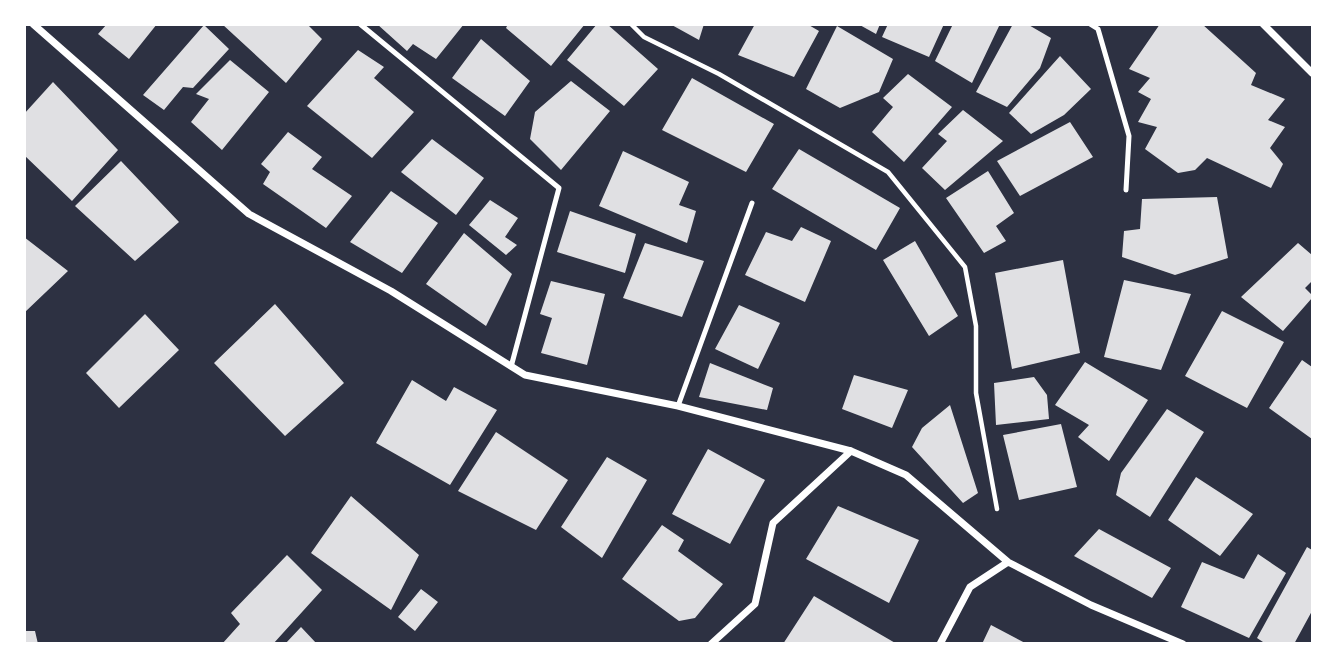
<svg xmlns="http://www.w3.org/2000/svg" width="1337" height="668" viewBox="0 0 1337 668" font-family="'Alegreya Sans',sans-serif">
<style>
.building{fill:#e0e0e3}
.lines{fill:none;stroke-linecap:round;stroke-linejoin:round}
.path{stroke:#fff;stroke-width:4.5}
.service{stroke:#fff;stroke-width:5}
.minor{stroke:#fff;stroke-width:7}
</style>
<rect width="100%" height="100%" fill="#2d3142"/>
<path class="building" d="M 107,24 L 157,24 L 129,59 L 98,34 Z
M 222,24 L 307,24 L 322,39 L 286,83 Z
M 377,24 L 464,24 L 436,59 L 413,44 L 407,51 Z
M 508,24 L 585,24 L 551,66 L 506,28 Z
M 597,24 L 607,24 L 658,69 L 624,106 L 567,60 Z
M 670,24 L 704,24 L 699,40 Z
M 755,24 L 807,24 L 819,31 L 794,77 L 738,55 Z
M 858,24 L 880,24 L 876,34 Z
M 888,24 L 944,24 L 929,57 L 882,37 Z
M 953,24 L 1000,24 L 972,83 L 935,61 Z
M 1013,24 L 1027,24 L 1051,38 L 1040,68 L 1007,107 L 976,92 Z
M 1160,24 L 1202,24 L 1256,73 L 1251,85 L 1285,99 L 1268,120 L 1285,127 L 1270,148 L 1283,164 L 1271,188 L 1207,158 L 1195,170 L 1178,173 L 1145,149 L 1157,127 L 1138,122 L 1151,99 L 1138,92 L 1150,78 L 1129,69 Z
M 204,25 L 229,49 L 193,88 L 183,87 L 164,110 L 143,95 Z
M 837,26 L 893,59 L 879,92 L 840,108 L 806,89 Z
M 481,39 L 530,81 L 505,116 L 452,78 Z
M 358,50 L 384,67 L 374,78 L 414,112 L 372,158 L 307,106 Z
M 1060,56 L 1091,89 L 1064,115 L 1031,134 L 1009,113 Z
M 230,60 L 269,92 L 222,150 L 191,122 L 209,99 L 196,94 Z
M 908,74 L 952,107 L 904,162 L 872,132 L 893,107 L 883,98 Z
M 692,78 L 774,124 L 746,172 L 662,130 Z
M 571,81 L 610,111 L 561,170 L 530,139 L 535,112 Z
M 53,82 L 118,150 L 72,201 L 24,155 L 24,114 Z
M 963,110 L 1003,141 L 945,190 L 922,168 L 947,141 L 938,134 Z
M 1070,122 L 1093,157 L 1020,196 L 997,161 Z
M 288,132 L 322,157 L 312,169 L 352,196 L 326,228 L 263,184 L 270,172 L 261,164 Z
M 432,139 L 484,178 L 456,215 L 401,172 Z
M 799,149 L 900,208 L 876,250 L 772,189 Z
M 623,151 L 689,182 L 679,205 L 696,211 L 687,243 L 599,206 Z
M 121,161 L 179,222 L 135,261 L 75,206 Z
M 988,171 L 1014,213 L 996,226 L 1006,241 L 984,253 L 946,198 Z
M 391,191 L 438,223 L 402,273 L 350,242 Z
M 1217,197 L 1228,258 L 1175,275 L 1122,257 L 1124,231 L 1140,229 L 1142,199 Z
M 490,200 L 518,218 L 505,237 L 517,245 L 506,255 L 469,225 Z
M 570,211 L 636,234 L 625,273 L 557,252 Z
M 801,227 L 831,241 L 805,302 L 745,275 L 766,232 L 792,241 Z
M 464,233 L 512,274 L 486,326 L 426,284 Z
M 24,237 L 68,271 L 24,313 Z
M 915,241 L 958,316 L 929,336 L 883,260 Z
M 645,243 L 704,261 L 682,317 L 623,298 Z
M 1298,243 L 1312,255 L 1312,281 L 1305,288 L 1312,295 L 1312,298 L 1283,331 L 1241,297 Z
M 1063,260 L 1080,353 L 1012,369 L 995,273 Z
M 1124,280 L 1191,294 L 1161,370 L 1104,357 Z
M 551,281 L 605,294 L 587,365 L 541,353 L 552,318 L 540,314 Z
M 275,304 L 344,383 L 285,436 L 214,363 Z
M 739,305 L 780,323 L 758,369 L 715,349 Z
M 1222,311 L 1284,342 L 1247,408 L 1185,376 Z
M 145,314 L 179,350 L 119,408 L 86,373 Z
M 1302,360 L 1312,367 L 1312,439 L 1269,408 Z
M 1085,362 L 1148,400 L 1109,461 L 1078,437 L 1089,425 L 1055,405 Z
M 710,363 L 773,388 L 767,410 L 699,397 Z
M 854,375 L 908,390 L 892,428 L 842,409 Z
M 1034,377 L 1047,395 L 1049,419 L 996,425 L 994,383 Z
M 412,380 L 446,401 L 454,387 L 497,410 L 450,485 L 376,443 Z
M 950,405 L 978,493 L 963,503 L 912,447 L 922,428 Z
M 1167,409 L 1204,432 L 1150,517 L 1116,495 L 1121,473 Z
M 1061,424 L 1077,487 L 1019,500 L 1003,435 Z
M 496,432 L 568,480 L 536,530 L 458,491 Z
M 708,449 L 765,480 L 730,544 L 672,514 Z
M 607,457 L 647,480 L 602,558 L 561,527 Z
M 1196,477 L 1253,514 L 1220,556 L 1168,520 Z
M 351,496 L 419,555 L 391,610 L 311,553 Z
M 838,506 L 919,540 L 889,603 L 806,559 Z
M 662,525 L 684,540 L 678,551 L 723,584 L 695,618 L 679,621 L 622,579 Z
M 1099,529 L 1171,568 L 1152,598 L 1074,556 Z
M 1307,547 L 1312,550 L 1312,611 L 1294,644 L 1266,644 L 1257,638 Z
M 1258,554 L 1286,573 L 1249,638 L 1181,607 L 1202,562 L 1244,579 Z
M 287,555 L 322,590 L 273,644 L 222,644 L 240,624 L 231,613 Z
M 421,589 L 438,602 L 415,631 L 398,617 Z
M 814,596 L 897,644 L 783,644 Z
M 991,625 L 1027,644 L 982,644 Z
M 301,627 L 317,644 L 285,644 Z
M 24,631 L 35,631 L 38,644 L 24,644 Z"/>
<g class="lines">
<path class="path" d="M 631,24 L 644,37 L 719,74 L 888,172 L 965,267 L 976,326 L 976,393 L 997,509"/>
<path class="service" d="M 360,24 L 559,188 L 511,367
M 1090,24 L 1098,29 L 1129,136 L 1126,190
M 678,406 L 752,203"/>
<path class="minor" d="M 33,24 L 249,214 L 391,291 L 525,375 L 678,406 L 851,451 L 906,475 L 1008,562 L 1091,605 L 1183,644
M 1263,24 L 1312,73
M 711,644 L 755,604 L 773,523 L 851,451
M 940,644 L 970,587 L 1008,562"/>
</g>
<rect width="1337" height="668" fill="none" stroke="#ffffff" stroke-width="52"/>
</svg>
